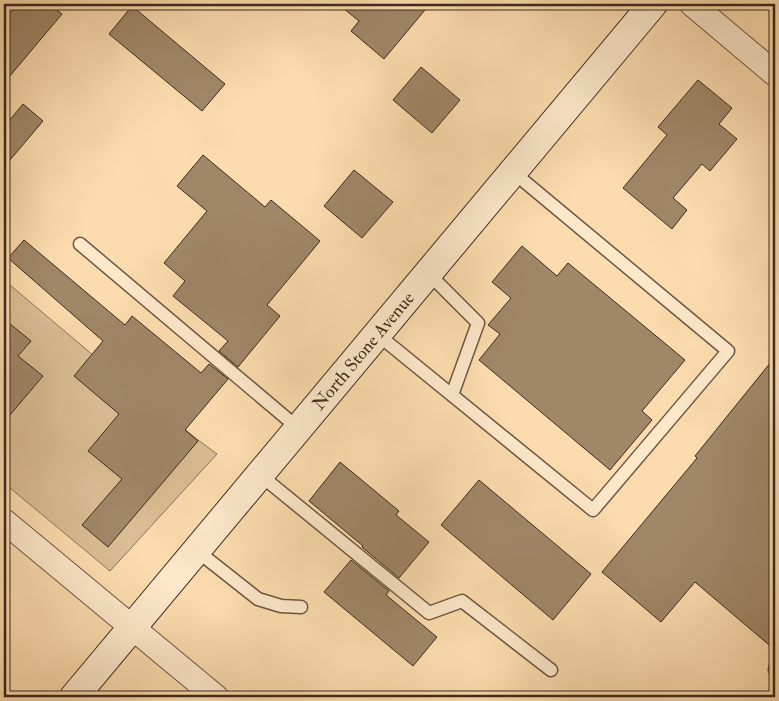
<svg xmlns="http://www.w3.org/2000/svg" width="779" height="701" viewBox="0 0 779 701" font-family="'IM FELL Double Pica',serif">
<style>
.green{fill:#dbbe95;stroke:#8c7459}
.building{fill:#a08768;stroke:#3c2a1d}
.lines{fill:none;stroke-linecap:round;stroke-linejoin:round}
.lane-casing{stroke:#6c5641;stroke-width:15}
.street-casing{stroke:#6c5641;stroke-width:26}
.secondary-casing{stroke:#3c2a1d;stroke-width:30}
.lane{stroke:#fde8ca;stroke-width:12}
.street{stroke:#fde8ca;stroke-width:24}
.secondary{stroke:#fde8ca;stroke-width:28}
.labels{text-anchor:middle;stroke-width:4;stroke-linejoin:round;paint-order:stroke}
.street-label{font-size:18px;fill:#3c2a1d;stroke:#fde8ca}
</style>
<rect width="100%" height="100%" fill="#fcdcae"/>
<filter id="stains"><feTurbulence type="fractalNoise" baseFrequency=".004" numOctaves="4"/><feColorMatrix values="0 0 0 0 .2 0 0 0 0 .09 0 0 0 0 .02 0 0 0 .5 -.17"/></filter>
<radialGradient id="worn" r=".72"><stop offset=".6" stop-color="#630" stop-opacity="0"/><stop offset="1" stop-color="#630" stop-opacity=".3"/></radialGradient>
<path class="green" d="M 4,280 L 139,394 C 166,413 190,435 217,454 L 110,571 L 4,483 Z"/>
<path class="building" d="M 18,4 L 50,4 L 62,14 L 4,83 L 4,20 Z
M 338,4 L 430,4 L 384,59 L 351,31 L 359,21 Z
M 132,6 L 225,84 L 202,111 L 109,34 Z
M 421,67 L 460,100 L 432,133 L 393,100 Z
M 698,80 L 732,108 L 719,124 L 737,139 L 710,171 L 702,164 L 673,198 L 687,210 L 672,229 L 623,188 L 667,135 L 658,127 Z
M 23,104 L 43,121 L 4,167 L 4,127 Z
M 203,155 L 265,207 L 271,200 L 320,241 L 267,305 L 280,316 L 238,367 L 219,351 L 228,341 L 173,296 L 185,281 L 164,263 L 207,211 L 177,186 Z
M 354,170 L 393,202 L 362,238 L 324,206 Z
M 24,240 L 125,325 L 132,316 L 201,373 L 209,364 L 228,379 L 185,430 L 198,441 L 108,547 L 82,525 L 122,479 L 88,451 L 119,414 L 74,376 L 103,341 L 8,258 Z
M 522,246 L 557,276 L 568,263 L 685,360 L 642,411 L 652,420 L 610,470 L 479,360 L 500,334 L 488,325 L 511,298 L 492,282 Z
M 4,319 L 31,341 L 18,356 L 43,376 L 4,422 Z
M 775,357 L 775,650 L 695,582 L 661,622 L 602,572 L 697,458 L 695,456 Z
M 340,462 L 399,511 L 396,515 L 429,542 L 399,578 L 362,547 L 363,546 L 309,501 Z
M 479,480 L 591,574 L 553,620 L 441,525 Z
M 351,560 L 389,591 L 386,595 L 437,637 L 413,666 L 324,592 Z"/>
<g class="lines">
<g class="lane-casing">
<path id="lane" d="M 80,244 L 298,428
M 428,273 L 478,323 L 452,395
M 377,334 L 593,510 L 728,351 L 513,172
M 259,474 L 429,613 L 462,601 L 551,670
M 196,550 L 258,599 L 281,606 L 301,607
M 775,670 L 775,669"/>
</g>
<g class="street-casing">
<path id="street" d="M 692,4 L 775,74
M 4,521 L 216,697"/>
</g>
<g class="secondary-casing">
<g id="secondary">
<path id="s1" d="M 74,697 L 653,4"/>
</g>
</g>
<use href="#lane" class="lane"/>
<use href="#street" class="street"/>
<use href="#secondary" class="secondary"/>
</g>
<g class="labels">
<g class="street-label">
<text dy="6" stroke="none"><textPath href="#s1" startOffset="451">North Stone Avenue</textPath></text>
</g>
</g>
<rect width="779" height="701" fill="none" stroke="#fcdcae" stroke-width="20"/>
<rect x="5" y="5" width="769" height="691" fill="none" stroke="#3c2a1d" stroke-width="2.5"/>
<rect x="10" y="10" width="759" height="681" fill="none" stroke="#3c2a1d"/>
<rect width="100%" height="100%" filter="url(#stains)"/>
<rect width="100%" height="100%" fill="url(#worn)"/>
</svg>
